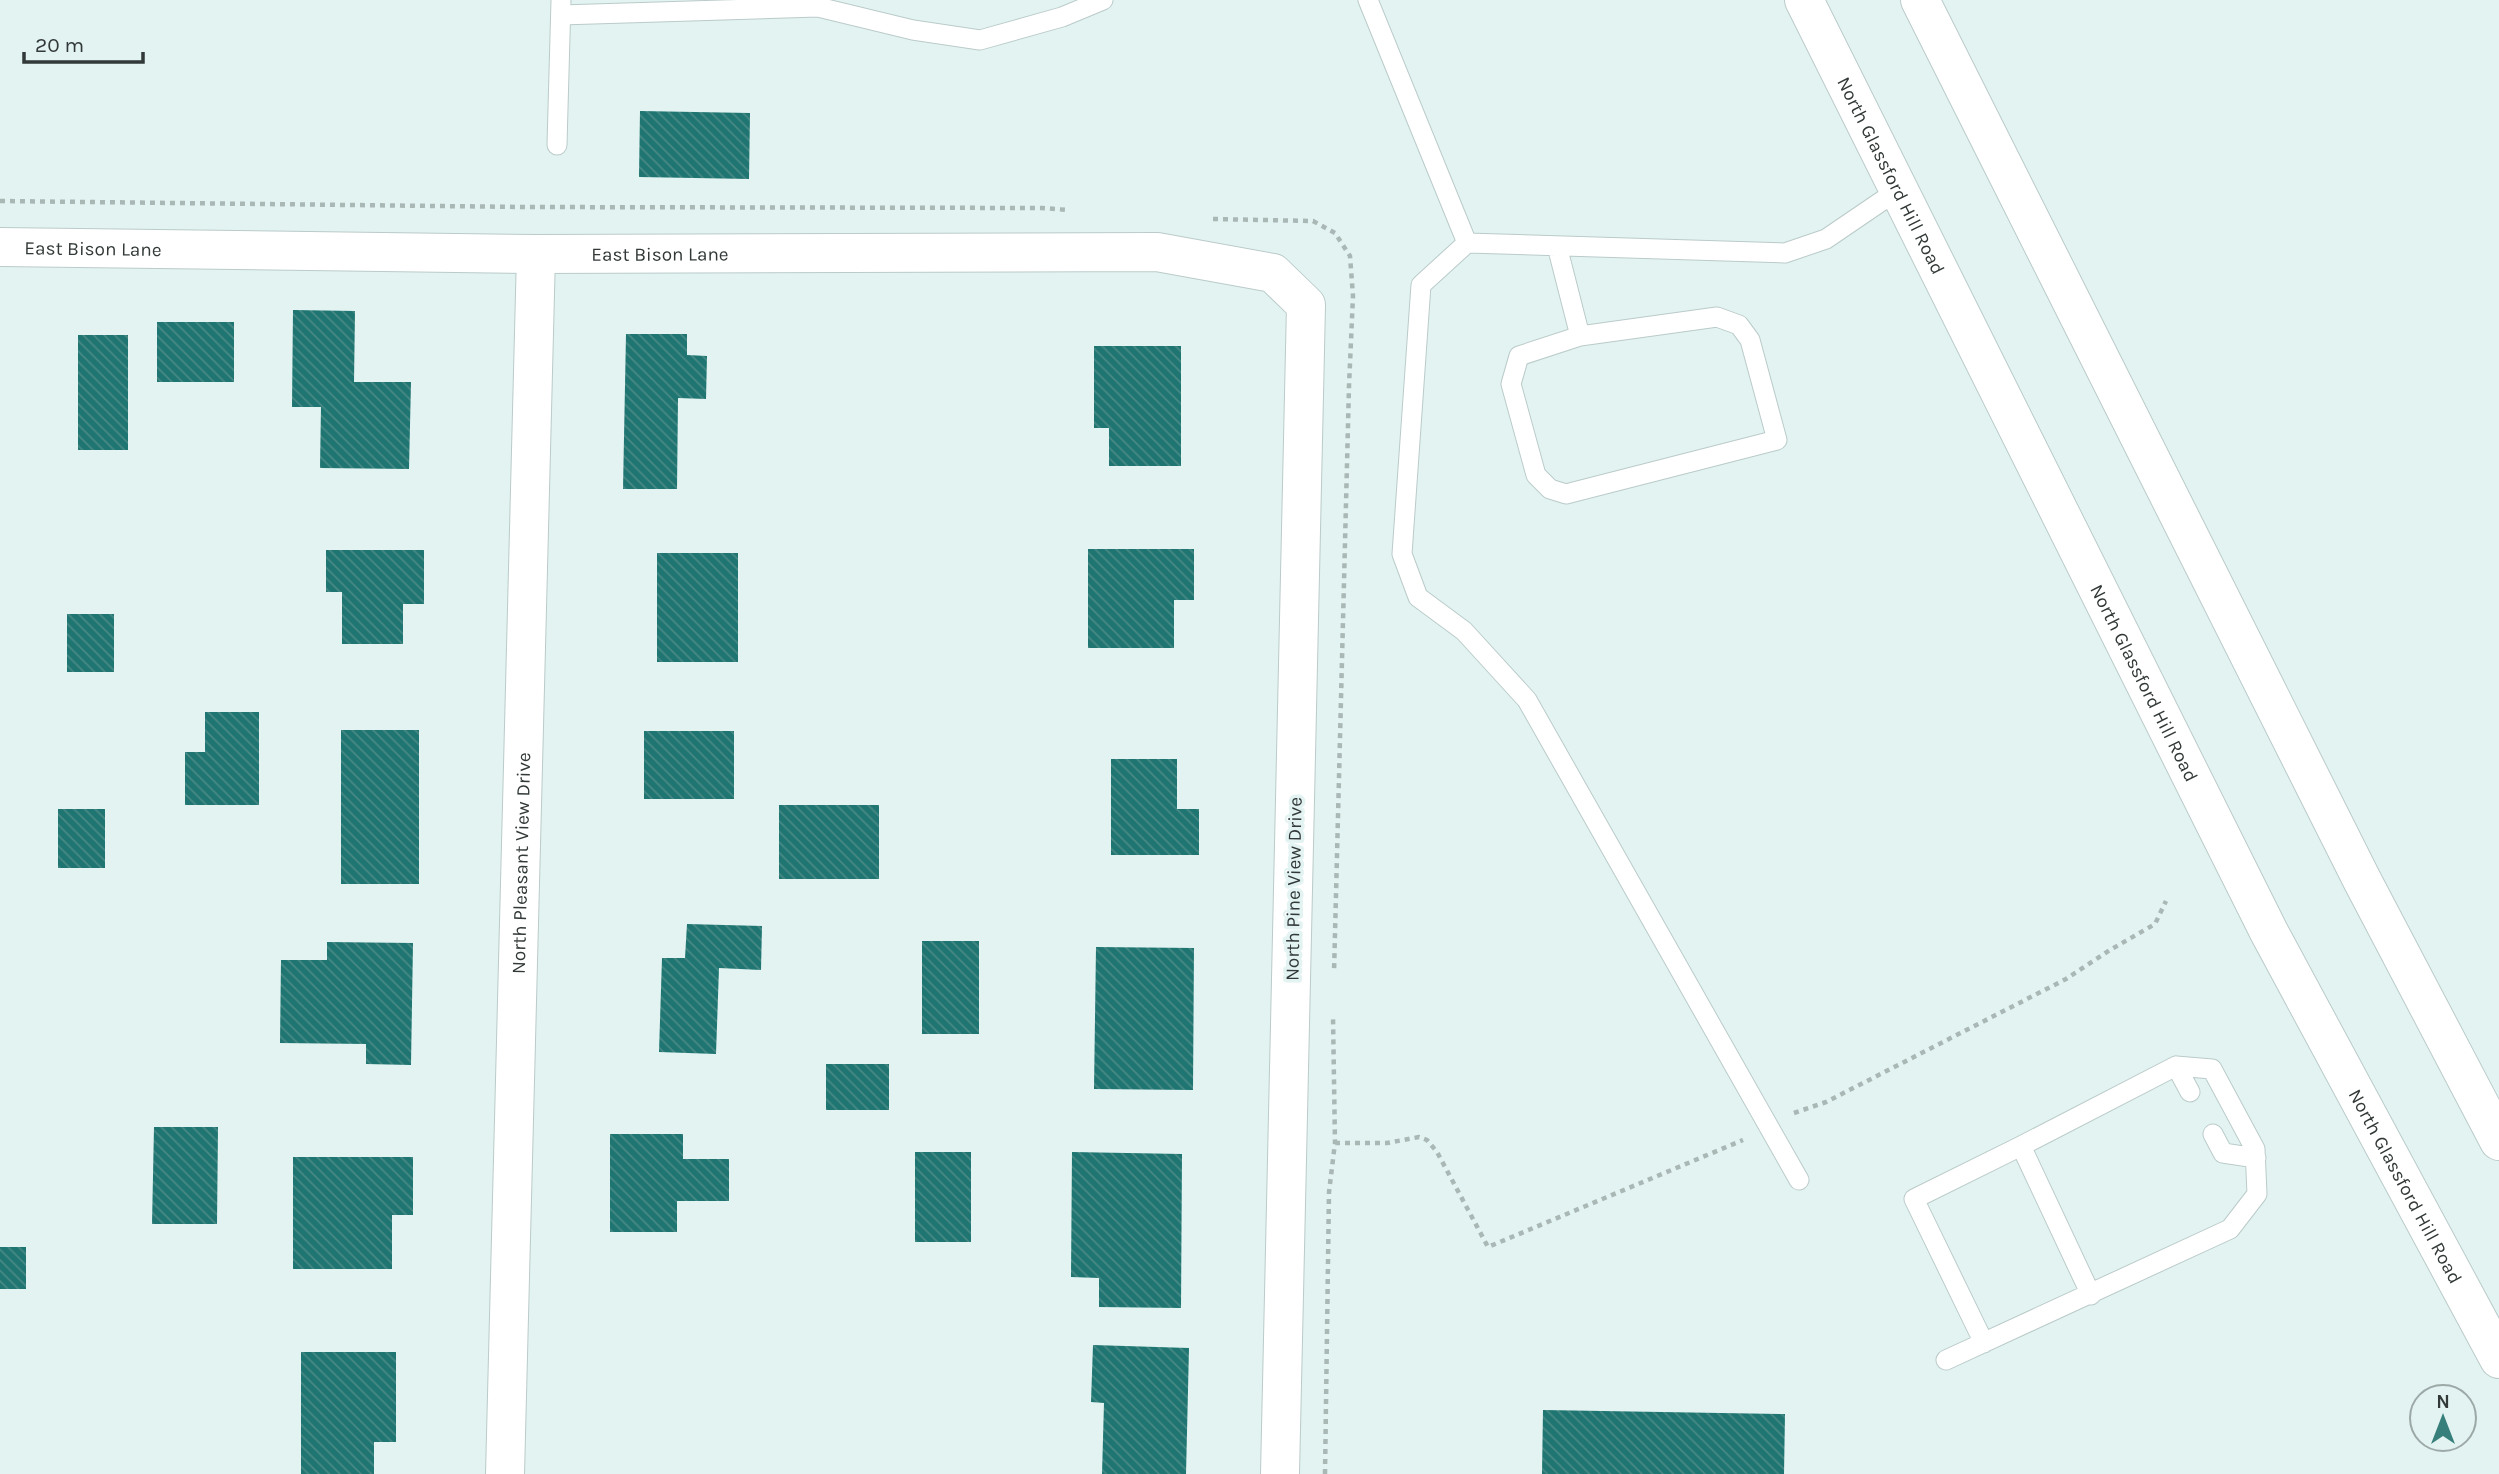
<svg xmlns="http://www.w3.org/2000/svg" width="2499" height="1474" viewBox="0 0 2499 1474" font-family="Karla,sans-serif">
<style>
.building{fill:url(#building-back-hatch)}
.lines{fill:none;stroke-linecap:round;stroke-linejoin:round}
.service-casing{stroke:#bacbc9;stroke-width:21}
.minor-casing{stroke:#bacbc9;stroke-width:40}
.primary-casing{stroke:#bacbc9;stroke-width:40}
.path{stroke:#a9b7b5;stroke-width:4.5;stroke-dasharray:5 5;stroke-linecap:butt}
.service{stroke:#fff;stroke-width:19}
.minor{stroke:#fff;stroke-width:38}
.primary{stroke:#fff;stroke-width:38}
.labels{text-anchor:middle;stroke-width:7;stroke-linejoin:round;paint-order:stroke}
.street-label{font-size:19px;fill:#323938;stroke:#e2f3f1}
</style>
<defs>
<pattern id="building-back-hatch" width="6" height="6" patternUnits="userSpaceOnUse" patternTransform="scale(1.75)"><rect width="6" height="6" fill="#1f7571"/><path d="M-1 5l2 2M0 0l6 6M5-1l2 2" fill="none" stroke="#488986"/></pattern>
</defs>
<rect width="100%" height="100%" fill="#e2f3f1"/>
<path class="building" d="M 640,111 L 750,113 L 749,179 L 639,177 Z
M 293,310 L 355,311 L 354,382 L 411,382 L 409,469 L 320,468 L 321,407 L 292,407 Z
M 157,322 L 234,322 L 234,382 L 157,382 Z
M 626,334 L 687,334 L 687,355 L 707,356 L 706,399 L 678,398 L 677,489 L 623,489 Z
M 78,335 L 128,335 L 128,450 L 78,450 Z
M 1094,346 L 1181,346 L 1181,466 L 1109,466 L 1109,428 L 1094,428 Z
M 1088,549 L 1194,549 L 1194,600 L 1174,600 L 1174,648 L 1088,648 Z
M 326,550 L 424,550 L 424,604 L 403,604 L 403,644 L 342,644 L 342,592 L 326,592 Z
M 657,553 L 738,553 L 738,662 L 657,662 Z
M 67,614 L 114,614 L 114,672 L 67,672 Z
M 205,712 L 259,712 L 259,805 L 185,805 L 185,752 L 205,752 Z
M 341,730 L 419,730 L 419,884 L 341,884 Z
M 644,731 L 734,731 L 734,799 L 644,799 Z
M 1111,759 L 1177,759 L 1177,809 L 1199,809 L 1199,855 L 1111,855 Z
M 779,805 L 879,805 L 879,879 L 779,879 Z
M 58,809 L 105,809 L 105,868 L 58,868 Z
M 687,924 L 762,926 L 761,970 L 719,968 L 716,1054 L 659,1052 L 662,958 L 685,958 Z
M 922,941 L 979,941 L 979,1034 L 922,1034 Z
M 327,942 L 413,943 L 411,1065 L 366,1064 L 366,1044 L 280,1043 L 281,960 L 327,960 Z
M 1096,947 L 1194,948 L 1193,1090 L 1094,1089 Z
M 826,1064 L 889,1064 L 889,1110 L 826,1110 Z
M 154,1127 L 218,1127 L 217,1224 L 152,1224 Z
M 610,1134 L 683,1134 L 683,1159 L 729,1159 L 729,1201 L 677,1201 L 677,1232 L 610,1232 Z
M 915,1152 L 971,1152 L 971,1242 L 915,1242 Z
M 1072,1152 L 1182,1154 L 1181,1308 L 1099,1307 L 1099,1278 L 1071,1277 Z
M 293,1157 L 413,1157 L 413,1215 L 392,1215 L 392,1269 L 293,1269 Z
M 0,1247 L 26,1247 L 26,1289 L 0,1289 Z
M 1093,1345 L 1189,1348 L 1186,1474 L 1102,1474 L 1104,1403 L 1091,1402 Z
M 301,1352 L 396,1352 L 396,1442 L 374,1442 L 374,1474 L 301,1474 Z
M 1543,1410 L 1785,1414 L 1784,1474 L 1542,1474 Z"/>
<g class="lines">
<g class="service-casing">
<path id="service" d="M 1368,0 L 1467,243
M 561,15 L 818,7 L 913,30 L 980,40 L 1062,17 L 1103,0
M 557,145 L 561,0
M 1557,246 L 1580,336 L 1519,356 L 1511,384 L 1536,475 L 1550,489 L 1566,494 L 1777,440 L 1750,340 L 1739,325 L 1717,317 L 1580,336
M 2176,1066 L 2190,1092
M 2213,1134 L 2223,1153 L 2256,1158
M 2021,1146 L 2091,1295
M 1799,1180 L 1527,700 L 1464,631 L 1418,597 L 1402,554 L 1421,285 L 1467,243 L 1785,253 L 1826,239 L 1898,190
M 1946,1360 L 2230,1229 L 2257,1194 L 2255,1149 L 2212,1069 L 2176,1066 L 2021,1146 L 1914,1199 L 1984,1343"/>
</g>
<g class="minor-casing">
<g id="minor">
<path id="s1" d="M 0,247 L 536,254 L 1157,252 L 1273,273 L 1306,305 L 1280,1474"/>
<path id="s2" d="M 505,1474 L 536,254"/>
</g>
</g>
<g class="primary-casing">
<g id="primary">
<path id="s3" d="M 1804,0 L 2269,932 L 2499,1359"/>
<path d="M 1920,0 L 2362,880 L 2499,1141"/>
</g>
</g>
<path class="path" d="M 0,201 L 525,207 L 1042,208 L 1068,210
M 1213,219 L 1313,221 L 1335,233 L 1350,256 L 1353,296 L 1349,386 L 1334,973
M 1794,1113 L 1826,1102 L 2066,979 L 2110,950 L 2155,924 L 2166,901
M 1335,1143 L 1387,1143 L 1419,1137 L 1427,1140 L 1437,1152 L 1488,1247 L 1743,1140
M 1325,1474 L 1329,1192 L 1335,1143 L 1333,1017"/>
<use href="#service" class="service"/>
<use href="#minor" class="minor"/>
<use href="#primary" class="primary"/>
</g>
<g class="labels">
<g class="street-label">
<text dy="7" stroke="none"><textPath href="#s3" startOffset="196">North Glassford Hill Road</textPath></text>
<text dy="7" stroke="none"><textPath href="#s1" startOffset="93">East Bison Lane</textPath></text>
<text dy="7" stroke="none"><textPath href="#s1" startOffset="660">East Bison Lane</textPath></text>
<text dy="7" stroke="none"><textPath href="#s3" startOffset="763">North Glassford Hill Road</textPath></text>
<text dy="7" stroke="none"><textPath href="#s2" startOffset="611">North Pleasant View Drive</textPath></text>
<text transform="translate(1293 889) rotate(-89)" y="7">North Pine View Drive</text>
<text dy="7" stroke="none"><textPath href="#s3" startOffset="1330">North Glassford Hill Road</textPath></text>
</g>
</g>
<g transform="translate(2443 1418)"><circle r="33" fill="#e2f3f1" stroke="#9ca9a7" stroke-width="2"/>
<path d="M0-5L12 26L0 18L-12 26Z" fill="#377f7b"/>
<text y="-10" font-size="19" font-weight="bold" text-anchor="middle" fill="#323938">N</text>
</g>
<path d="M24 52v10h119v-10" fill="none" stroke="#323938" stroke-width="3.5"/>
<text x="35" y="52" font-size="21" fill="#323938" stroke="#e2f3f1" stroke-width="5" paint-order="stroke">20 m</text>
</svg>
